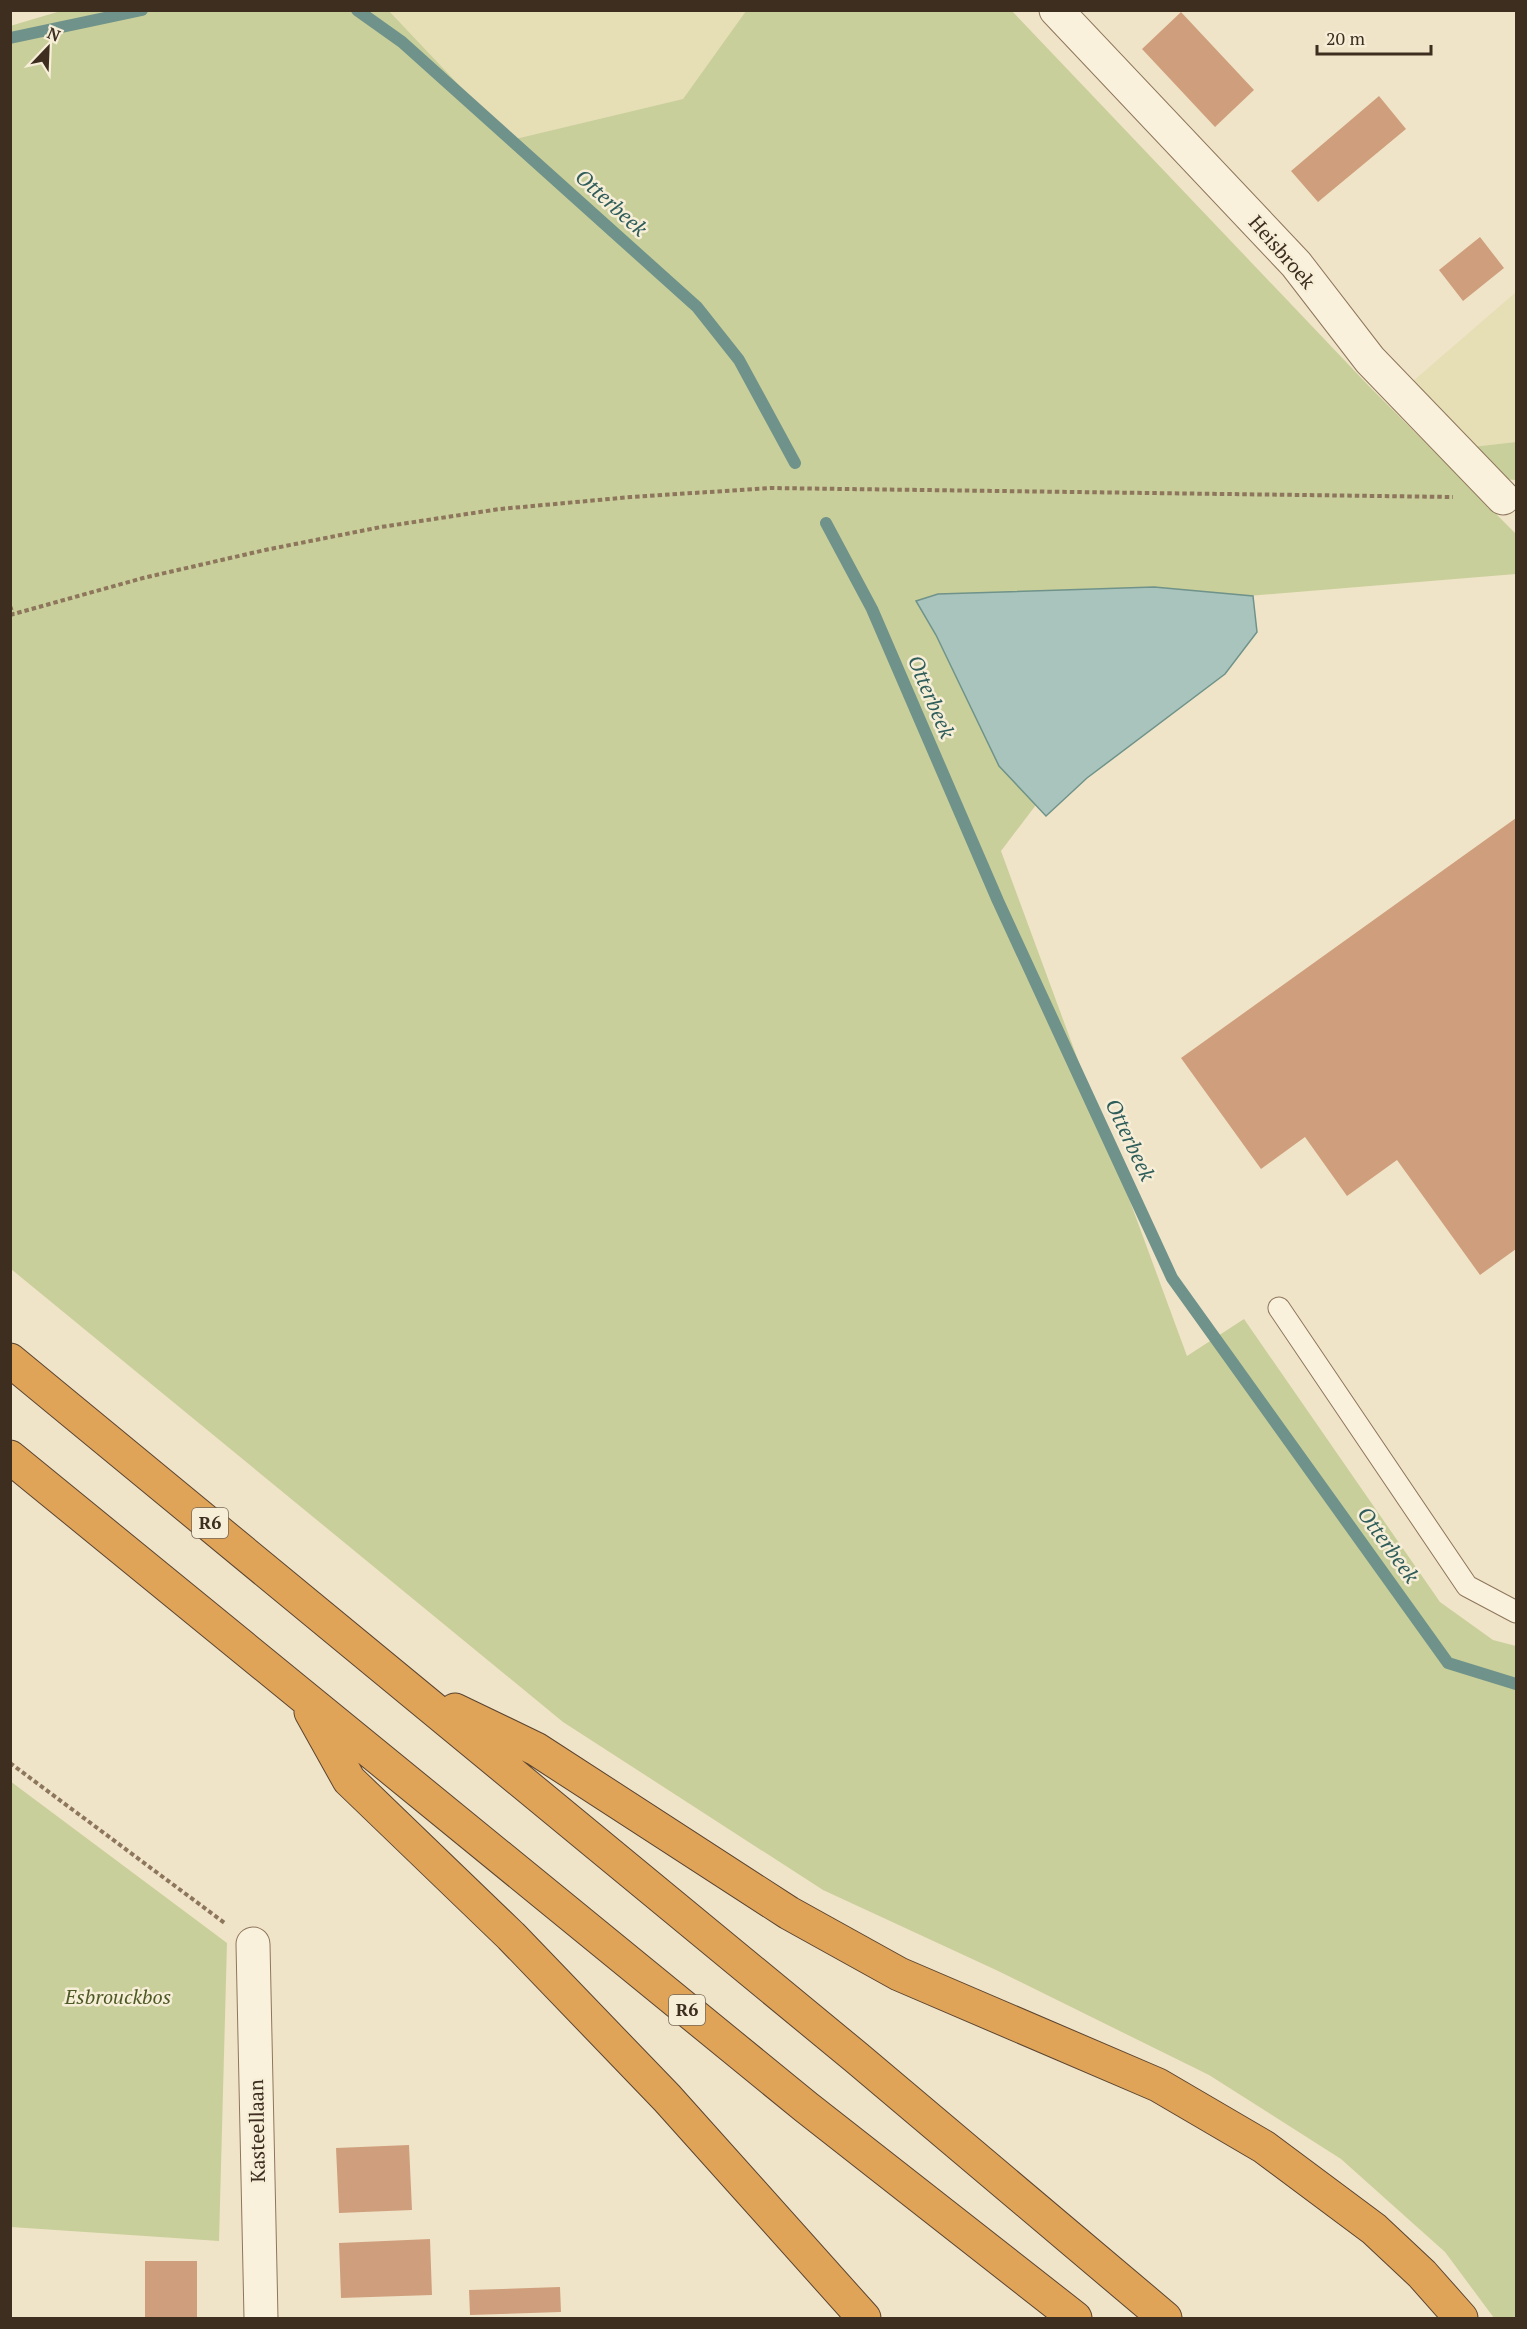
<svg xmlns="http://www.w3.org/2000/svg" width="1527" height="2329" viewBox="0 0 1527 2329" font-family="'PT Serif',serif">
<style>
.farmland{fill:#e6deb5}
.green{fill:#c9cf9b}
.water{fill:#a9c4bc;stroke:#6f938a;stroke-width:1.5}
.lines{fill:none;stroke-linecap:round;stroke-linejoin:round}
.stream{stroke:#6f938a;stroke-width:12}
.building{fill:#cf9f7d}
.lane-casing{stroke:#8d765c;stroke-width:23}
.street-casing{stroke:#8d765c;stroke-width:35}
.highway-casing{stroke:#5b4430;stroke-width:35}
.path{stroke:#8d765c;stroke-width:4;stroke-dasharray:4.5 3;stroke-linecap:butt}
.lane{stroke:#faf1dc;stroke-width:21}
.street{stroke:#faf1dc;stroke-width:33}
.highway{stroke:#e0a458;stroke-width:33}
.labels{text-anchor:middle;stroke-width:5;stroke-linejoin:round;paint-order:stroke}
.shield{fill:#f7eed8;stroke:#756857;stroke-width:1.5}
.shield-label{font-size:18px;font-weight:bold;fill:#3d2e20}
.street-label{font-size:20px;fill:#3d2e20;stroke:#f7eed8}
.park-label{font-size:20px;font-style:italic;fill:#4d5a26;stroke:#f7eed8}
.water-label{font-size:21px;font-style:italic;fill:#2f5d5a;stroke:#f7eed8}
</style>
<rect width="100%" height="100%" fill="#f0e4c8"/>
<path class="farmland" d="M 389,11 L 746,11 L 683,99 L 511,140 Z
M 1516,292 L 1516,442 L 1472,447 L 1412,382 Z"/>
<path class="green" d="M 64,10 L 389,11 L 511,140 L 683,99 L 746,11 L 1012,11 L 1367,384 L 1516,534 L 1516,574 L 969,619 L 1042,797 L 1001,851 L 1187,1356 L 1244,1319 L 1440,1602 L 1493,1640 L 1516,1646 L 1516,2318 L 1494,2318 L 1445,2252 L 1341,2159 L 1209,2075 L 996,1970 L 823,1890 L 563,1722 L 11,1269 L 10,26 Z
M 1516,442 L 1516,480 L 1501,479 L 1472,447 Z
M 10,1781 L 227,1943 L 219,2241 L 11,2227 Z"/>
<path class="water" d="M 1154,587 L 1253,596 L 1257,632 L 1225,674 L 1087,778 L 1046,816 L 999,766 L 936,635 L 916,601 L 938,594 Z"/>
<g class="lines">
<path class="stream" d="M 357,10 L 402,42 L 697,307 L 739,360 L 795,463
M 10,38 L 142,10
M 826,523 L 872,609 L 998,901 L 1172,1278 L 1448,1663 L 1516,1684"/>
</g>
<path class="building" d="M 1181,12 L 1254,90 L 1215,127 L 1142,49 Z
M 1379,96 L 1406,129 L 1318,202 L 1291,171 Z
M 1480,237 L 1504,268 L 1463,301 L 1439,270 Z
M 1516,818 L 1516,1249 L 1480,1275 L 1397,1160 L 1347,1196 L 1305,1137 L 1261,1169 L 1181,1058 Z
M 409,2145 L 412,2210 L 339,2213 L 336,2148 Z
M 430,2239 L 432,2295 L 341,2298 L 339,2243 Z
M 145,2261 L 197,2261 L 197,2318 L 145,2318 Z
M 560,2287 L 561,2312 L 470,2315 L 469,2290 Z"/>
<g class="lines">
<g class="lane-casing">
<path id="lane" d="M 1279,1308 L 1467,1586 L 1516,1612"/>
</g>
<g class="street-casing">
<path id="street" d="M 1056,10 L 1296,264 L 1370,360 L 1503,498
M 253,1944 L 261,2318"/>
</g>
<g class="highway-casing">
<path id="highway" d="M 10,1360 L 857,2058 L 1165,2318
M 10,1457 L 806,2107 L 1075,2318
M 455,1710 L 536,1749 L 789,1913 L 899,1974 L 1158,2085 L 1264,2147 L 1374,2229 L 1422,2274 L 1461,2318
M 311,1712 L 349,1780 L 511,1936 L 667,2098 L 864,2318"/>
</g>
<path class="path" d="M 10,606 L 13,614
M 10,615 L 143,578 L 265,550 L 381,527 L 500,509 L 631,497 L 771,488 L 1453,497
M 10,1763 L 226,1924"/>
<use href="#lane" class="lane"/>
<use href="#street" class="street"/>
<use href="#highway" class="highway"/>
</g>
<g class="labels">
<g class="shield">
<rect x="192" y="1508" width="36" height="30" rx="4.5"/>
<rect x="669" y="1995" width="36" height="30" rx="4.5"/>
</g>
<g class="shield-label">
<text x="210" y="1529">R6</text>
<text x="687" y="2016">R6</text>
</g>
<g class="street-label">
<text transform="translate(1282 252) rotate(49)" y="7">Heisbroek</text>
<text transform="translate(257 2131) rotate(-91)" y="7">Kasteellaan</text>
</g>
<g class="park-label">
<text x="118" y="2004">Esbrouckbos</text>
</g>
<g class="water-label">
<text transform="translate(611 203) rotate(42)" y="7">Otterbeek</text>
<text transform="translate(931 697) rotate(67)" y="7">Otterbeek</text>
<text transform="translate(1130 1140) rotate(65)" y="7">Otterbeek</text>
<text transform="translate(1388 1545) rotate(54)" y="7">Otterbeek</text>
</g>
</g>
<rect width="1527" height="2329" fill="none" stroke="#3d2e20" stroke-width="24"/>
<g transform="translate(48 48) rotate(23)" stroke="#f7eed8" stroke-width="4.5" paint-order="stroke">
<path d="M0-4.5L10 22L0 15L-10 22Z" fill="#3d2e20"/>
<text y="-9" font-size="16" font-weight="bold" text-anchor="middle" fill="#3d2e20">N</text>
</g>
<path d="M1317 45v9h114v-9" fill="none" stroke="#3d2e20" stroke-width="3"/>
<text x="1326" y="45" font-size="18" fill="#3d2e20" stroke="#f7eed8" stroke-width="4.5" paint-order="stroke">20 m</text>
</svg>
